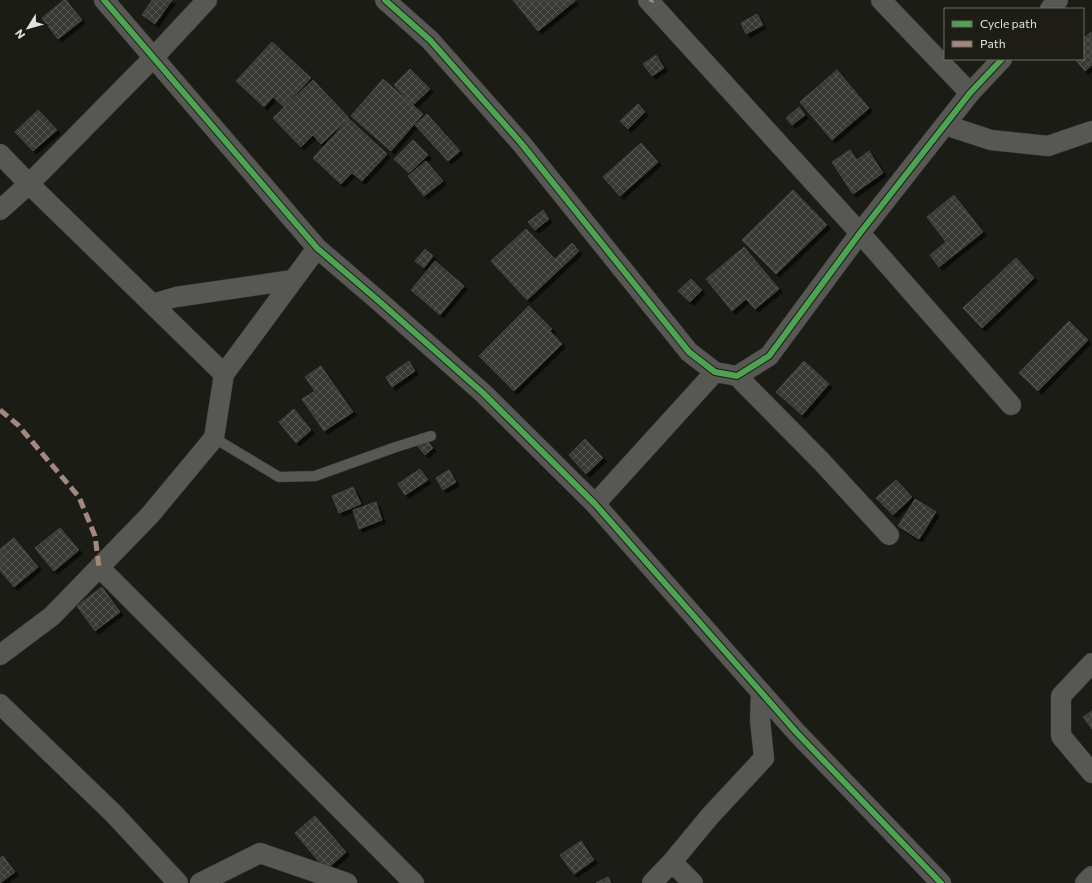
<svg xmlns="http://www.w3.org/2000/svg" width="1092" height="883" viewBox="0 0 1092 883" font-family="Commissioner,sans-serif">
<style>
.building{fill:url(#building-cross-hatch);stroke:#474743;filter:url(#shadow)}
.lines{fill:none;stroke-linecap:round;stroke-linejoin:round}
.service-casing{stroke:#363633;stroke-width:11}
.minor-casing{stroke:#363633;stroke-width:21}
.service{stroke:#575754;stroke-width:10}
.minor{stroke:#575754;stroke-width:20}
.quiet{stroke:#a5887d;stroke-width:5;stroke-dasharray:10 5;stroke-linecap:butt}
.cycleway-casing{stroke:#1d1d16;stroke-width:8}
.cycleway{stroke:#4ca352;stroke-width:6}
</style>
<defs>
<pattern id="building-cross-hatch" width="8" height="8" patternUnits="userSpaceOnUse"><rect width="8" height="8" fill="#383834"/><path d="M0 0l8 8M0 8l8-8" fill="none" stroke="#545551"/></pattern>
<filter id="shadow"><feDropShadow dx="3.5" dy="3.5" stdDeviation="0" flood-color="#0009"/></filter>
</defs>
<rect width="100%" height="100%" fill="#1c1c17"/>
<path class="building" d="M 64,0 L 66,0 L 82,20 L 58,39 L 42,18 Z
M 152,0 L 172,0 L 155,24 L 142,15 Z
M 513,0 L 574,0 L 575,1 L 538,31 Z
M 757,14 L 763,25 L 746,34 L 741,23 Z
M 1091,32 L 1092,65 L 1085,71 L 1075,59 L 1083,59 L 1083,39 Z
M 272,42 L 311,78 L 284,107 L 273,97 L 264,107 L 236,81 Z
M 656,55 L 664,68 L 652,76 L 643,64 Z
M 410,69 L 430,89 L 413,105 L 394,85 Z
M 837,70 L 869,108 L 832,140 L 800,102 Z
M 383,79 L 423,114 L 391,151 L 351,116 Z
M 313,80 L 349,118 L 321,144 L 313,135 L 301,147 L 273,118 Z
M 638,104 L 645,112 L 628,129 L 620,121 Z
M 799,107 L 805,115 L 792,125 L 786,118 Z
M 38,110 L 57,130 L 33,151 L 15,132 Z
M 427,114 L 460,151 L 448,161 L 415,125 Z
M 349,119 L 387,154 L 362,181 L 352,173 L 341,184 L 313,158 Z
M 413,140 L 428,155 L 409,173 L 394,159 Z
M 641,143 L 658,162 L 620,196 L 603,177 Z
M 850,150 L 857,160 L 869,151 L 883,173 L 853,194 L 832,162 Z
M 426,161 L 443,181 L 424,196 L 408,176 Z
M 793,190 L 827,225 L 776,274 L 742,240 Z
M 954,195 L 983,232 L 939,267 L 930,255 L 946,242 L 927,217 Z
M 543,210 L 549,219 L 535,230 L 528,222 Z
M 526,229 L 555,259 L 572,243 L 579,251 L 527,300 L 491,261 Z
M 744,247 L 779,289 L 755,309 L 746,299 L 732,311 L 706,279 Z
M 425,249 L 433,256 L 424,268 L 415,261 Z
M 1016,258 L 1034,278 L 982,328 L 963,308 Z
M 435,261 L 464,286 L 440,315 L 411,290 Z
M 691,279 L 702,290 L 690,302 L 678,291 Z
M 529,306 L 552,329 L 550,331 L 562,344 L 514,391 L 479,356 Z
M 1069,321 L 1088,340 L 1038,391 L 1019,373 Z
M 409,361 L 415,371 L 392,387 L 386,377 Z
M 804,361 L 829,384 L 802,415 L 776,392 Z
M 321,366 L 353,412 L 324,431 L 302,399 L 315,391 L 305,377 Z
M 294,409 L 311,430 L 296,443 L 279,422 Z
M 421,433 L 433,448 L 425,455 L 413,440 Z
M 585,439 L 603,458 L 586,474 L 569,455 Z
M 420,469 L 428,480 L 405,495 L 398,484 Z
M 449,470 L 456,482 L 443,490 L 436,478 Z
M 896,480 L 912,497 L 893,515 L 876,498 Z
M 353,487 L 361,504 L 339,513 L 332,496 Z
M 915,499 L 936,512 L 919,539 L 898,526 Z
M 376,502 L 382,520 L 359,529 L 353,510 Z
M 60,528 L 79,550 L 54,571 L 35,548 Z
M 14,538 L 38,567 L 14,587 L 0,570 L 0,549 Z
M 102,587 L 120,612 L 95,631 L 77,606 Z
M 1092,711 L 1092,729 L 1083,717 Z
M 315,816 L 346,852 L 326,870 L 295,833 Z
M 581,841 L 594,860 L 574,874 L 560,855 Z
M 3,856 L 15,872 L 0,883 L 0,858 Z
M 608,877 L 611,883 L 596,883 Z"/>
<g class="lines">
<g class="service-casing">
<path id="service" d="M 214,438 L 279,477 L 315,476 L 396,447 L 431,436"/>
</g>
<g class="minor-casing">
<path id="minor" d="M 104,0 L 317,248 L 380,302 L 483,393 L 595,504 L 797,733 L 941,883
M 385,0 L 430,40 L 521,143 L 689,352 L 715,372 L 737,376 L 769,356 L 860,233 L 970,93 L 1002,59
M 648,0 L 860,233 L 1011,405
M 881,0 L 970,93
M 1050,9 L 1058,0
M 945,125 L 991,140 L 1048,146 L 1092,131
M 0,154 L 29,184 L 224,374
M 0,210 L 29,184 L 153,58 L 207,0
M 152,304 L 176,297 L 293,280
M 737,376 L 821,461 L 889,535
M 595,504 L 715,372
M 99,567 L 414,883
M 0,655 L 52,616 L 150,515 L 214,438 L 224,374 L 317,248
M 1092,663 L 1061,696 L 1061,736 L 1092,773
M 0,704 L 114,814 L 178,883
M 672,862 L 693,883
M 200,883 L 260,853 L 347,883
M 652,883 L 672,862 L 710,816 L 764,758 L 760,720 L 761,692
M 1085,883 L 1092,876"/>
</g>
<use href="#service" class="service"/>
<use href="#minor" class="minor"/>
<path class="quiet" d="M 651,2 L 652,0
M 0,410 L 18,425 L 79,497 L 95,536 L 99,567"/>
<g class="cycleway-casing">
<path id="cycleway" d="M 104,0 L 317,248 L 380,302 L 483,393 L 595,504 L 797,733 L 941,883
M 385,0 L 430,40 L 521,143 L 689,352 L 715,372 L 737,376 L 769,356 L 860,233 L 970,93 L 1002,59"/>
</g>
<use href="#cycleway" class="cycleway"/>
</g>
<rect x="944" y="8" width="140" height="52" fill="#1d1d16" stroke="#6c6c66"/>
<rect x="952" y="21" width="20" height="6" fill="#4ca352" stroke="#6c6c66"/>
<text x="980" y="28" font-size="12" fill="#e2e3de">Cycle path</text>
<rect x="952" y="41" width="20" height="6" fill="#a5887d" stroke="#6c6c66"/>
<text x="980" y="48" font-size="12" fill="#e2e3de">Path</text>
<g transform="translate(28 28) rotate(233)" stroke="#1d1d16" stroke-width="3" paint-order="stroke">
<path d="M0-3L7 15L0 10L-7 15Z" fill="#e2e3de"/>
<text y="-6" font-size="11" font-weight="bold" text-anchor="middle" fill="#e2e3de">N</text>
</g>
</svg>
